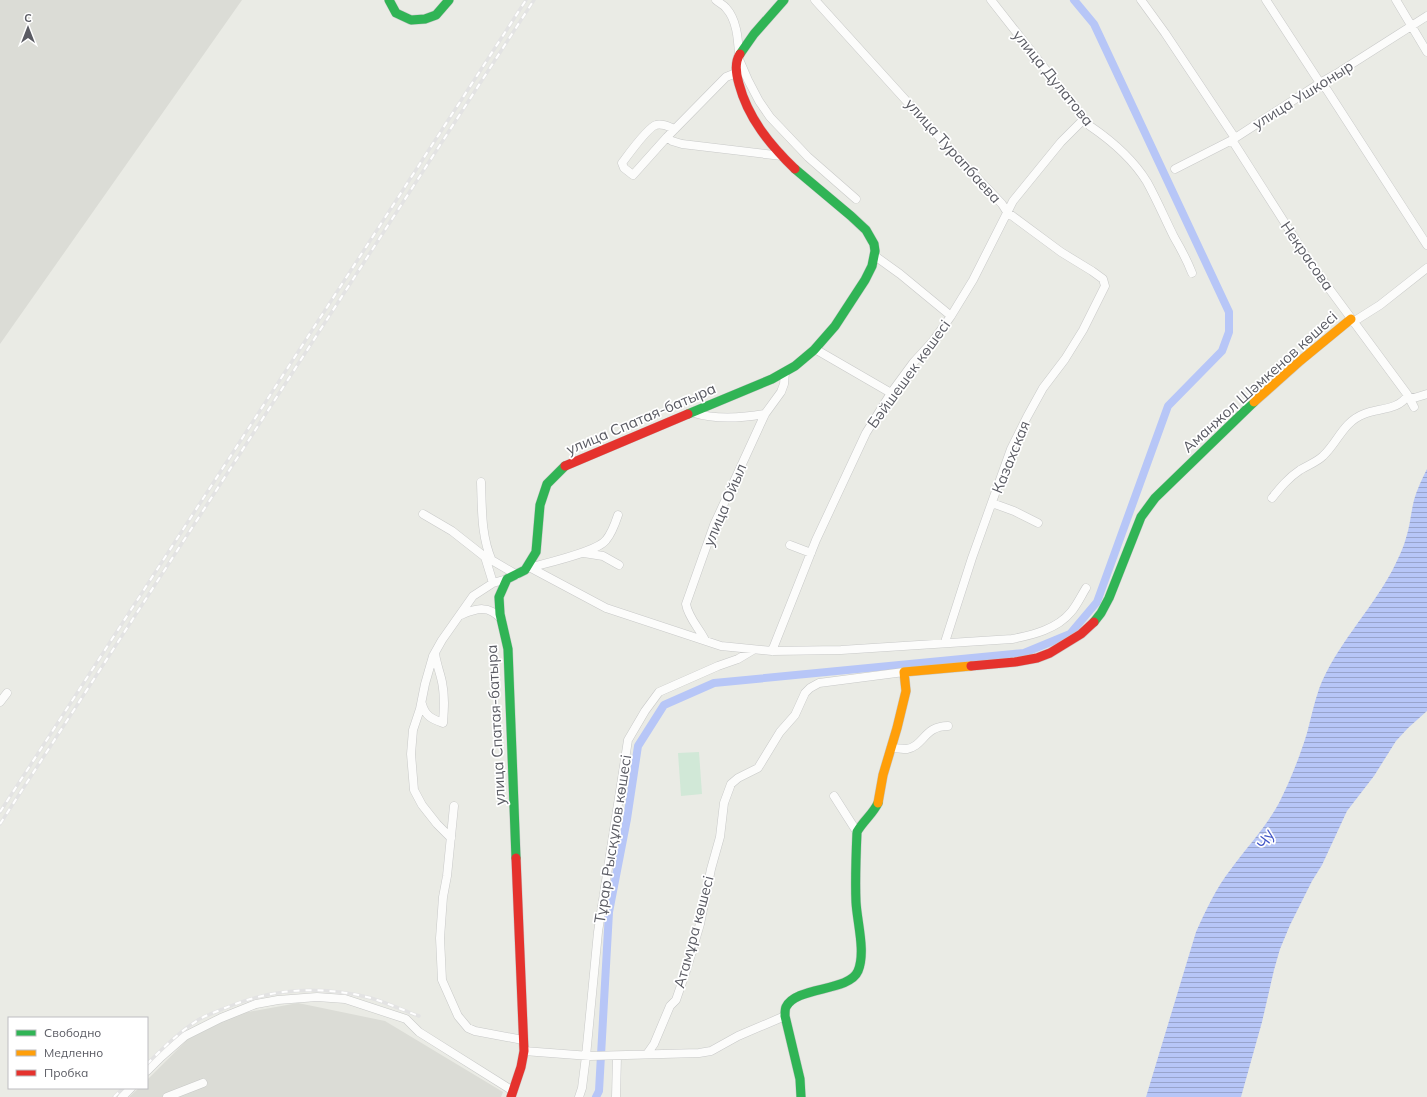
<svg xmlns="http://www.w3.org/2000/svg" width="1427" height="1097" viewBox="0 0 1427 1097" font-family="Mulish,sans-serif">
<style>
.industrial{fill:#dbdcd6}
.pitch{fill:#d1e8d7}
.water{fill:url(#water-rules)}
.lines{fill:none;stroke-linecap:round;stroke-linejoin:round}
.canal{stroke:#b7c6f7;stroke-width:8}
.street-casing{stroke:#c8c9c8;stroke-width:9}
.fast-casing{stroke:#c8c8c8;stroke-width:10}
.slow-casing{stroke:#c8c8c8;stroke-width:10}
.jam-casing{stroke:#c8c8c8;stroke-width:10}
.street{stroke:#fcfcfb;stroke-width:8}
.fast{stroke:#30b455;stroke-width:9}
.slow{stroke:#ff9f0a;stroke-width:9}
.jam{stroke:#e5322d;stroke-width:9}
.rail-casing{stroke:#e3e3e3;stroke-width:3.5}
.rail{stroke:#fff;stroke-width:2;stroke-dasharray:6;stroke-linecap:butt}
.labels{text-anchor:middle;stroke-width:3.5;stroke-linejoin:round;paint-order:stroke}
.street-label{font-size:15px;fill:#5a5b63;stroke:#fff}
.water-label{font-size:16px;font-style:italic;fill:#4055c6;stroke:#fff}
</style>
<defs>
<pattern id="water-rules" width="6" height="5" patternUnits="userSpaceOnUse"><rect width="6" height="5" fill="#b7c6f7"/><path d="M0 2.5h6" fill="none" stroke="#98a4cc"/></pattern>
</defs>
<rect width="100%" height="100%" fill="#eaebe5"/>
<path class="industrial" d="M 0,0 L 242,0 L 0,344 Z
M 298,1003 L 385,1021 L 503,1092 L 501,1097 L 129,1097 L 139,1088 L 147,1088 L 147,1080 L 191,1036 L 237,1014 Z"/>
<path class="pitch" d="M 699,752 L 702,794 L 681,796 L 678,753 Z"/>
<path class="water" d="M 1427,469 L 1427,711 L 1408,728 L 1396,741 L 1374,776 L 1347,811 L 1322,865 L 1312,881 L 1290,925 L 1280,949 L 1274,970 L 1262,1022 L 1241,1097 L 1146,1097 L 1196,932 C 1206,910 1216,888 1231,869 C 1247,847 1266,827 1279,803 C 1290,781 1300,756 1307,733 C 1311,718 1314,703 1319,689 C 1336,645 1370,612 1392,571 C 1397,561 1403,549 1406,538 C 1410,526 1411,512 1414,500 C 1417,489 1422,479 1427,469 Z"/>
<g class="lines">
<path class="canal" d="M 596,1097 L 599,1091 L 609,912 L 627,819 L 638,746 L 664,705 L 714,683 L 1024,653 L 1070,634 L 1097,602 L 1168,406 L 1222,351 L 1229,332 L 1229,312 L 1094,24 L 1074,0"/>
<g class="street-casing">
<path id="street" d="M 716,0 C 719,3 724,5 726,8 C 737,20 738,39 739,54
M 815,0 L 950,149 L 1002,204 L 1007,212 L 1061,252 L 1092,271 L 1103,279 L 1105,286 L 1083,330 L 1065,359 L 1043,388 L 1027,417 L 1011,449 L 972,558 L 945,642
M 991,0 L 1090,126 C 1112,141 1133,159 1147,182 C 1157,200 1165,219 1174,237 C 1181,249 1187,260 1192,273
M 1141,0 L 1165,33 L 1235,138
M 1266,0 L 1320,83 L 1327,90 L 1427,245
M 1396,0 L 1427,52
M 738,57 L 748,80 L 759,101 L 770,117 L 808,157 L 856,199
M 675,129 C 669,127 663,123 656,125 C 648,127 628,155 622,163 L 624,168 L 633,175 L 667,137 L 726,77 L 736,73
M 667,137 L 672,141 L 682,144 L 782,156
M 1232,140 L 1311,264 L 1407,394 L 1414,407
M 1175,169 L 1232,140 L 1320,83 L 1336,74 L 1427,16
M 875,256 L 900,274 L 951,316
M 1353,322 L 1380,305 L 1427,268
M 815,349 L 891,393
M 694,413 C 716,420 742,418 765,414
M 481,482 C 482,509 481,536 492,561
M 1272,498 C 1280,488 1288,478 1300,470 C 1308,465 1317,462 1323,456 C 1338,442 1343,422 1364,414 C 1378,408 1399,410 1407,396 L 1414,398 L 1427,394
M 992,503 L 1014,511 L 1038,523
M 423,514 L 452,531 L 485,557 L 493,583
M 790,545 L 811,553
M 584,553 L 603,556 L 619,565
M 488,558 L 517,575
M 529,568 C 546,563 597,552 606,540 C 612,533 615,524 618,515
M 531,568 L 606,608 L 721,646 L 772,651 L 841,650 L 1012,639 C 1033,635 1057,629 1071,612 C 1077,605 1081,596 1086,588
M 461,615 C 477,608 489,605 501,619
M 705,640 C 699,628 688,617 686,604 L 714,525 L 765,414 L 781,392 L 784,384 L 785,372
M 772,651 L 816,540 L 866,433 L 891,393 L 913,363 L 933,341 L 951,316 L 973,280 L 1013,201 L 1061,142 L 1084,119
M 0,702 L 7,693
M 422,704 C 425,716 432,719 443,723 C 444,709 445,696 442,682 C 440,672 436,663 435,653
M 891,748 C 896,748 902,749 907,749 C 924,746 924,726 948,726
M 834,796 L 857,832
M 454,806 L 447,876 L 443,897 L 440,938 L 442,980 L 458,1016 L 468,1028 L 475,1031 L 523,1040
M 451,838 L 437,824 L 422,805 L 414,790 L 411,754 L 413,730 L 420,709 L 425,684 L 433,656 L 442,640 L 473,596 L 493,583 L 507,579
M 524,1051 L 590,1056 L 699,1053 L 711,1051 L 738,1036 L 785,1016
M 647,1054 L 654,1044 L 670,1006 L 676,1000 L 687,968 L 700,924 L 711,869 L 720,837 L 724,803 L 731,784 L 738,778 L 758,768 L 780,732 L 795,715 L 805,693 L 810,688 L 819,683 L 904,672
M 147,1071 L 161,1057 L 185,1036 L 221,1018 L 256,1004 L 278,1000 L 317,997 L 345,999 L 406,1019 L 419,1032 L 513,1091
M 122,1097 L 131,1088
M 167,1097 L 203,1083
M 579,1097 L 582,1088 L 586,1056 L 598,932 L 628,740 L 645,711 L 659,692 L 718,666 L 738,659 L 753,650
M 616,1097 L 617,1056"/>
</g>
<g class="fast-casing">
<path id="fast" d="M 389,0 L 396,13 L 411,20 L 425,19 L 436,15 L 449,0
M 740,54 L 754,34 L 784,0
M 688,414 L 772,379 L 795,366 L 814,350 L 835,326 L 865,280 L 872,266 L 875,251 L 874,244 L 866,230 L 851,216 L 795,169
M 1094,622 L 1101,613 L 1109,598 L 1141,517 L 1155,498 L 1254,402
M 516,858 L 508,649 L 500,614 L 499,597 L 507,579 L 525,570 L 536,552 L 540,505 L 547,484 L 565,466
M 801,1097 L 800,1079 L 785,1016 C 785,1014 785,1009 786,1007 C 796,986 849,992 858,971 C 866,952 857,922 856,902 C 855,879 856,855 857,832 C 863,821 873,814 878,803"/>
</g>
<g class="slow-casing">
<path id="slow" d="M 1254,402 L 1300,361 L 1351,319
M 878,803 L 883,775 L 897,728 L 906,691 L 904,672 L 971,666"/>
</g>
<g class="jam-casing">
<path id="jam" d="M 740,54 C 734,63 736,74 739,84 C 748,118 770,145 795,169
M 565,466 L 688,414
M 971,666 L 1015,662 L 1037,658 L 1050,653 L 1081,634 L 1094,622
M 511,1097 L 521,1067 L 524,1051 L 516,858"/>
</g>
<use href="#street" class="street"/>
<use href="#fast" class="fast"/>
<use href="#slow" class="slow"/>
<use href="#jam" class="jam"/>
<g class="rail-casing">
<path id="rail" d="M 0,812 L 526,0
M 0,824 L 534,0
M 147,1064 C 163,1048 179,1032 198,1020 C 206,1015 216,1012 225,1008 C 273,988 320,985 371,998 C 387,1003 403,1010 419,1016
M 114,1097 L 123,1088"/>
</g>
<use href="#rail" class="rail"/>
</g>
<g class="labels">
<g class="street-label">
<text transform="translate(1053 78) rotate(51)" y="5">улица Дулатова</text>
<text transform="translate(1303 95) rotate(-32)" y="5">улица Ушконыр</text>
<text transform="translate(953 151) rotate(48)" y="5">улица Турапбаева</text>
<text transform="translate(1307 256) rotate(55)" y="5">Некрасова</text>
<text transform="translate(909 374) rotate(-54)" y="5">Бәйшешек көшесі</text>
<text transform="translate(1260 382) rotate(-42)" y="5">Аманжол Шәмкенов көшесі</text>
<text transform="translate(641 419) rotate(-23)" y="5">улица Спатая-батыра</text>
<text transform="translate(1011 457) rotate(-68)" y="5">Казахская</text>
<text transform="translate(725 505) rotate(-67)" y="5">улица Ойыл</text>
<text transform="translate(496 725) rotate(-93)" y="5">улица Спатая-батыра</text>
<text transform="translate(613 839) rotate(-81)" y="5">Тұрар Рысқұлов көшесі</text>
<text transform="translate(694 932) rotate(-75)" y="5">Атамұра көшесі</text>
</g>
<g class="water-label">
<text transform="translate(1265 839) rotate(-62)" y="6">Чу</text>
</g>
</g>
<rect x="8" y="1017" width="140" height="72" fill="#ffffff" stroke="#bdbdc1"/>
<rect x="16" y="1030" width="20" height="6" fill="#30b455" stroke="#bdbdc1"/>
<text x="44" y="1037" font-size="12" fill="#5a5b63">Свободно</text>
<rect x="16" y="1050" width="20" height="6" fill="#ff9f0a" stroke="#bdbdc1"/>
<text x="44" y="1057" font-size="12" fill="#5a5b63">Медленно</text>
<rect x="16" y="1070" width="20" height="6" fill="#e5322d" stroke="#bdbdc1"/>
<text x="44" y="1077" font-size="12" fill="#5a5b63">Пробка</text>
<g transform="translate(28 28)" stroke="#ffffff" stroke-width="3" paint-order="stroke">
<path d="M0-3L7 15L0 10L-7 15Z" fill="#5a5b63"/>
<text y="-6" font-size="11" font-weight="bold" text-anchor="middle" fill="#5a5b63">С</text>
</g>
</svg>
